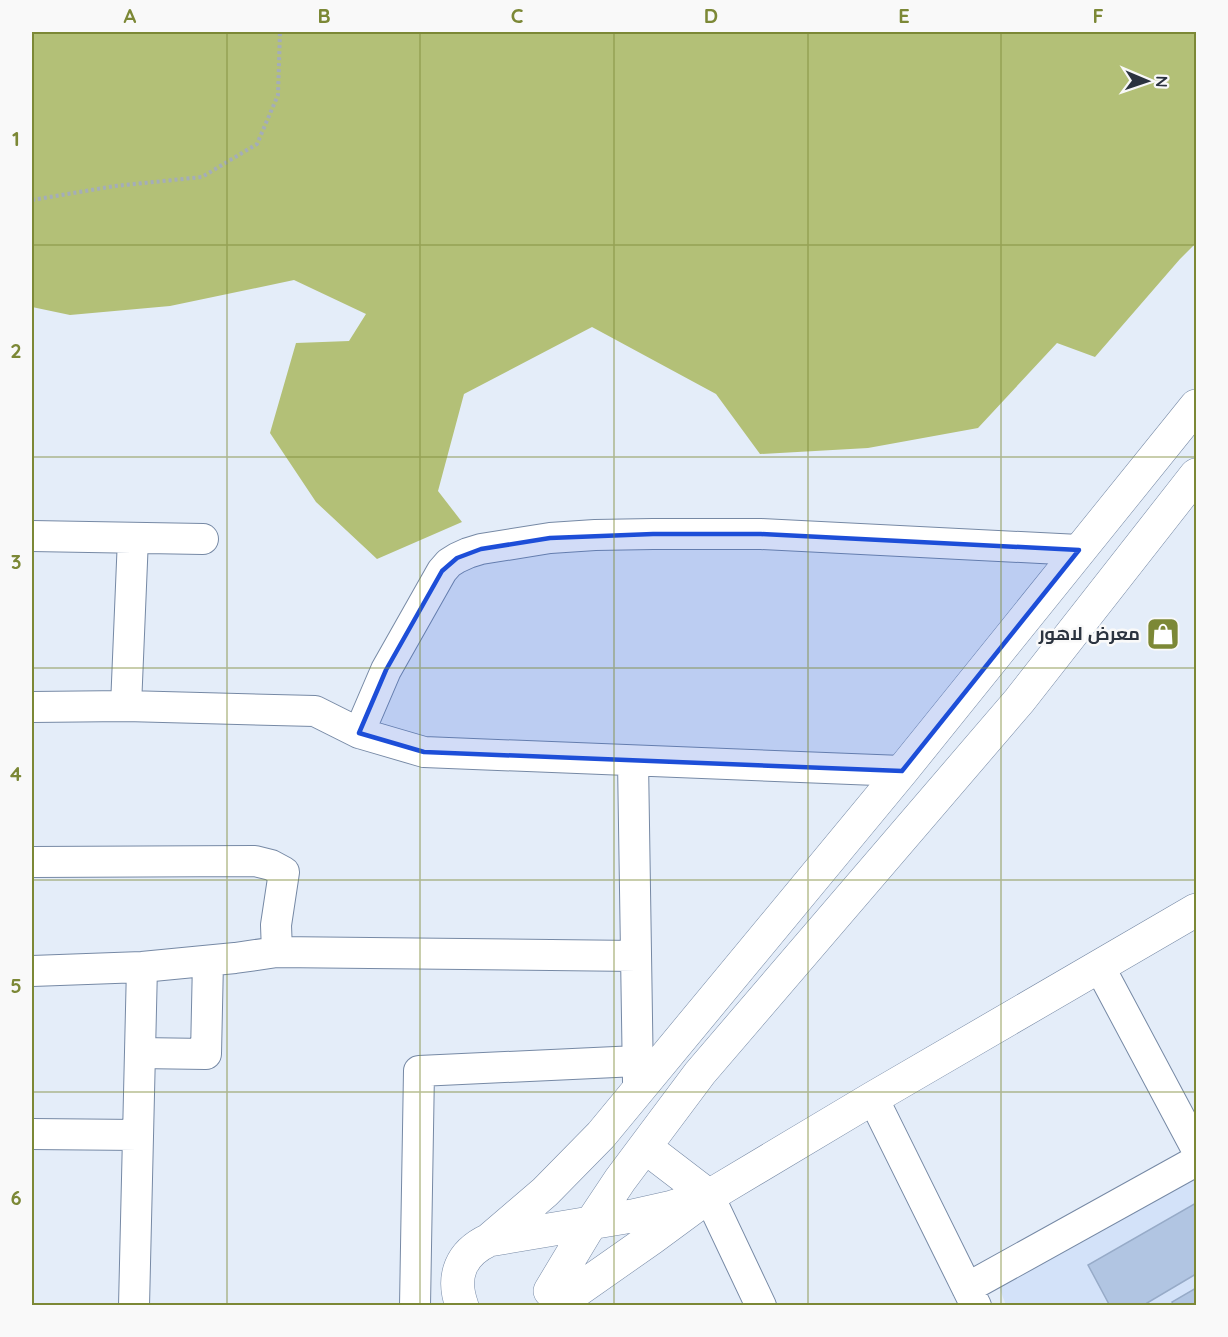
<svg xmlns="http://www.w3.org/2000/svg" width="1228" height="1337" viewBox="0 0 1228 1337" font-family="Quicksand,Cairo,sans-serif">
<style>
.built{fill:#d3e2f9}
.forest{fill:#b3c077}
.building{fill:#b1c5e2;stroke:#97abc8;stroke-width:1.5}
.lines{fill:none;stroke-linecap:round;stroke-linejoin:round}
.minor-casing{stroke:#7689a5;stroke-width:32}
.major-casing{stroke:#7689a5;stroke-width:34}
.path{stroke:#a4adb9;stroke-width:4;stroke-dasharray:3 3;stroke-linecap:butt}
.minor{stroke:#fff;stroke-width:30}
.major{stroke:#fff;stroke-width:33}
.marked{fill:#1d4ed8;fill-opacity:0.2;stroke:#1d4ed8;stroke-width:4.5;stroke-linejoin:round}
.grid{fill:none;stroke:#7c8836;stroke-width:1.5;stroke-opacity:0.55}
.labels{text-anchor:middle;stroke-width:5;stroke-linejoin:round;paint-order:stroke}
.poi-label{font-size:18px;font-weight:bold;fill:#2b333f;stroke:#f9f9f9;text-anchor:end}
.neatline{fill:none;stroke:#7c8836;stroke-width:2}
.grid-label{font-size:20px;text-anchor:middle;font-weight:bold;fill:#7c8836}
</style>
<rect width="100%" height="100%" fill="#e4edf9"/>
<path class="built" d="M 1196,1175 L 1196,1305 L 1006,1305 L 999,1287 Z"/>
<path class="forest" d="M 32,32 L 1196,32 L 1196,243 L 1180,259 L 1095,357 L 1057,343 L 978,428 L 868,448 L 760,454 L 716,394 L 592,327 L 464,394 L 438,491 L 462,522 L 377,559 L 316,502 L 270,433 L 296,343 L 349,341 L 366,314 L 294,280 L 170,306 L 70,315 L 32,307 Z"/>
<path class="building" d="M 1196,1203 L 1196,1274 L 1147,1303 L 1149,1306 L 1110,1306 L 1088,1265 Z
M 1196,1288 L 1196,1306 L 1174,1306 L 1172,1302 Z"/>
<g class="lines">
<g class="minor-casing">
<path id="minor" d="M 32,536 L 203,539
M 126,706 L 133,538
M 32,707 L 126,706 L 315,711 L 359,733 L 424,752 L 902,771
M 359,733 L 386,670 L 442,571 L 449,563 L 457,558 L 468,553 L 481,549 L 550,538 L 595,535 L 653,534 L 761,534 L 1079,550
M 633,761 L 638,1082
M 32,862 L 255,861 L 271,865 L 284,872 L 276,925 L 277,952
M 1099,966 L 1196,1148
M 32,971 L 142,967 L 235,958 L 277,952 L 636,956
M 140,1053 L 206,1054 L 208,961
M 873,1098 L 976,1306
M 32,1134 L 138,1135
M 709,1196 L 761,1306
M 967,1288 L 1196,1161
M 134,1306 L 142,967
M 415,1306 L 419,1071 L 637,1061"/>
</g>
<g class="major-casing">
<path id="major" d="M 645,1147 L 709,1196
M 489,1240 L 545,1192 L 601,1135 L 902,771 L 1196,406
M 550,1291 L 586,1231 L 620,1180 L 700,1073 L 1019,701 L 1196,475
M 462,1306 C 451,1276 461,1253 489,1240 L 632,1216 L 672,1207 L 690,1202
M 555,1306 L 652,1238 L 709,1196 L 873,1098 L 1196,910"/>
</g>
<path class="path" d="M 32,200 L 115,186 L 202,177 L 257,144 L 278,95 L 280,32"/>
<use href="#minor" class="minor"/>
<use href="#major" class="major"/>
</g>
<path class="marked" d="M 653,534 L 761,534 L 1079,550 L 902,771 L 424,752 L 359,733 L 386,670 L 442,571 L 457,558 L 481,549 L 550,538 Z"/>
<path class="grid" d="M 227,32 L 227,1306M 420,32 L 420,1306M 614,32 L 614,1306M 808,32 L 808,1306M 1001,32 L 1001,1306M 32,245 L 1196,245M 32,457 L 1196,457M 32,668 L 1196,668M 32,880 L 1196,880M 32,1092 L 1196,1092"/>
<defs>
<g id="shop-square" transform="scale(1.725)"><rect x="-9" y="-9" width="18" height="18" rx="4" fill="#7c8836" stroke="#f9f9f9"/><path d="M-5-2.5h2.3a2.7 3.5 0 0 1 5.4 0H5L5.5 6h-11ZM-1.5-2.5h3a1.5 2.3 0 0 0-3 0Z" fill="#fff"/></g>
</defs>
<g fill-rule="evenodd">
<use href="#shop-square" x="1163" y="634"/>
</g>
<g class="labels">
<g class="poi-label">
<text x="1140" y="640">معرض لاهور</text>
</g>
</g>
<rect width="1228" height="1337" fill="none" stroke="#f9f9f9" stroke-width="66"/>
<g transform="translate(1147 81) rotate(92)" stroke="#f9f9f9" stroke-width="4.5" paint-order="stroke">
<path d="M0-4.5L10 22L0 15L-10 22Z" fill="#2b333f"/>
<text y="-9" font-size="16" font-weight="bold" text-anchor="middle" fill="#2b333f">N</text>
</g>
<rect x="33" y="33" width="1162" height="1271" class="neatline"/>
<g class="grid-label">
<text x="130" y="23">A</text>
<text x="324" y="23">B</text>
<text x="517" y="23">C</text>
<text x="711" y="23">D</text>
<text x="904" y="23">E</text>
<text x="1098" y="23">F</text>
<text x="16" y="146">1</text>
<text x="16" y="358">2</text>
<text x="16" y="569">3</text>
<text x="16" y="781">4</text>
<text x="16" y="993">5</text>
<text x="16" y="1205">6</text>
</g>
</svg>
